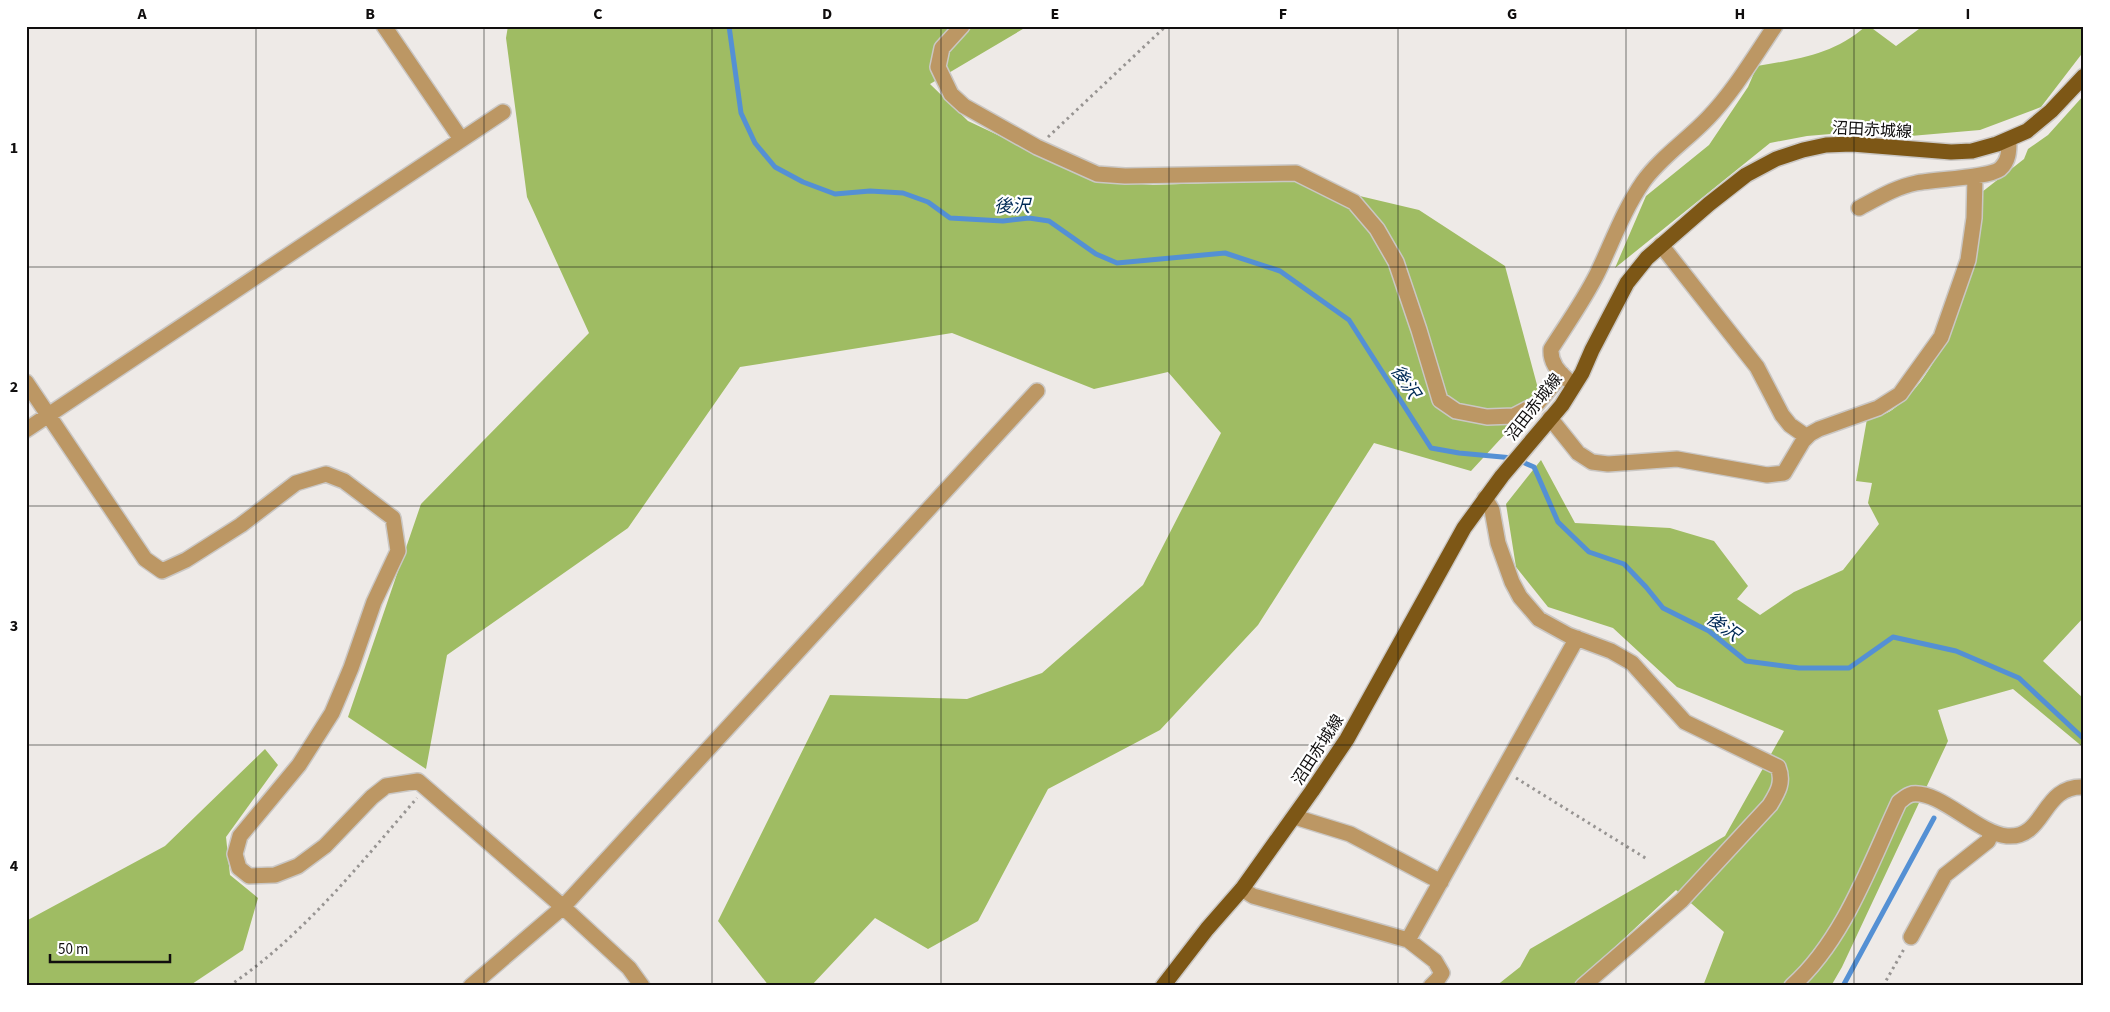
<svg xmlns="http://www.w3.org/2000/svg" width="2110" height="1012" viewBox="0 0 2110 1012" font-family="'Source Sans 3','Noto Sans JP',sans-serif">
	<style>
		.forest { fill: #9fbc63 }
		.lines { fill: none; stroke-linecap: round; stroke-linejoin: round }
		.stream { stroke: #5490d4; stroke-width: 5 }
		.minor-casing { stroke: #cac7c4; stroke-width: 18 }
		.major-casing { stroke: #cac7c4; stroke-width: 18 }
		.path { stroke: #979492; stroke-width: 3; stroke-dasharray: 2.5 4; stroke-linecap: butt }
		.minor { stroke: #bc9764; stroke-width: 15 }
		.major { stroke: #7d5716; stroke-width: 15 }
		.grid { fill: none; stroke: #100e0e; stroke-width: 1; stroke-opacity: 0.55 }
		.labels { text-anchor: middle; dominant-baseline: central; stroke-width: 4.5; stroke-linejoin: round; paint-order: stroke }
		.street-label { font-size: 16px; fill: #100e0e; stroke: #fff }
		.water-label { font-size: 18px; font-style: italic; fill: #002a55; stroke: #fff }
		.neatline { fill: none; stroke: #100e0e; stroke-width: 2 }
		.grid-label { font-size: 16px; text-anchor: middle; font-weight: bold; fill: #100e0e }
	</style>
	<rect width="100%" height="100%" fill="#eeeae7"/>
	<!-- forest -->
	<path class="forest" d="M508,26H1028L930,84L968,121L1093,180L1153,185L1292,180L1419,210L1505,266L1540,396L1471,471L1374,443L1258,625L1160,730L1048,789L978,921L928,949L875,918L811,986H769L718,921L830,695L967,699L1042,673L1143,585L1221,433L1168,372L1094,389L952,333L740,367L628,528L447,655L426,769L348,717L421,504L589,333L527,197L506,38Z
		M1866,26H1869L1896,46L1923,26H2084V51L2041,107L1980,130L1899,137L1854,132L1807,136L1770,143L1615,268L1646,196L1709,145L1748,87L1757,66C1798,59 1833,55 1866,26Z
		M2084,95V572L2082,579L2084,617L2043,661L2084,699V748L2013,689L1938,710L1948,741L1842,967L1831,986H1703L1724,932L1676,890L1573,986H1496L1520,967L1530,949L1725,836L1784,731L1677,687L1613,628L1548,607L1516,567L1506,504L1541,460L1575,523L1670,528L1714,541L1748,586L1737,599L1760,615L1794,592L1843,570L1879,524L1868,503L1872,483L1856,481L1867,419C1874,417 1885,415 1892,410C1928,384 1944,344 1959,304C1966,285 1974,266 1978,246C1982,228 1982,210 1982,192L2024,159L2028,149L2048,135Z
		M265,749L278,765L226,837L230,875L258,898L243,950L189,986H26V921L165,846Z"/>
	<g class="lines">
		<!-- stream -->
		<path class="stream" d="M729,26L741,113L755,143L775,167L803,182L835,194L870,191L903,193L928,202L950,218L1003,221L1029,218L1049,221L1096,254L1117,263L1225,253L1280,271L1349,320L1431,448L1459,453L1513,458L1534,467L1558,522L1589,552L1624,564L1646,587L1663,608L1709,631L1746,661L1799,668H1849L1893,637L1956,651L2019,678L2084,739
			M1843,986L1934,818"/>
		<!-- minor casing -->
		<g class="minor-casing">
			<path id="minor" d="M384,26L461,139
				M962,26L942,48L938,67L951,94L964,106L1037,147L1097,174L1125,176L1296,173L1354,202L1377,229L1396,262L1419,330L1440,400L1456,411L1487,417L1514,416L1537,404L1562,374
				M1859,208C1878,198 1896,187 1916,183C1935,179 1988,178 2000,169C2009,161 2009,151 2009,140
				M1661,245L1757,367L1782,415L1790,425L1807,437
				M1568,380C1558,372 1550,362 1551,349C1567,324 1584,300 1597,274C1612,243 1623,211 1643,182C1660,158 1687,140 1708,118C1734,91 1754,57 1775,26
				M26,382L145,559L162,571L186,560L241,525L296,483L326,474L344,481L393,518L398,551L374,602L351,668L332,713L299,765L240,836L235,854L239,868L249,876L275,875L298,866L325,846L372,797L386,786L418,781L563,907L629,968L642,986
				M1550,418L1578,453L1592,462L1608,464L1677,459L1767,475L1784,473L1803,441L1810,434L1819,429L1878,408L1900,394L1941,337L1968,260L1974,218L1975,177
				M26,430L503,112
				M1485,498L1492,510L1498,543L1512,582L1520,597L1539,619L1568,635L1611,651L1632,663L1685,722L1778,767C1784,782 1778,792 1770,805L1682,900L1583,986
				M1295,817L1350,834L1441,882
				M1242,889L1253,896L1408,940L1435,961L1442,973L1438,979L1431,986
				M1911,937L1945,875L1988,841L1992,832
				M1408,940L1577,638
				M471,986L563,907L1037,391
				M1792,986C1844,940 1870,864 1899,802C1903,799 1907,795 1912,794C1940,790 1977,833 2007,836C2046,839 2041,785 2084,787"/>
		</g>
		<!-- major casing -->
		<g class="major-casing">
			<path id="major" d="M1163,986L1207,929L1242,889L1312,791L1347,739L1464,528L1502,476L1562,405L1582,373L1592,350L1627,283L1647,258L1709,204L1746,175L1776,159L1803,150L1826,145L1852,144L1951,152L1972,151L1997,144L2027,131L2051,111L2084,76"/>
		</g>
		<!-- path -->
		<path class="path" d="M1048,137L1166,26
			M1516,778L1647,859
			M229,986C303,936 359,865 417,798
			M1883,986L1904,949"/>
		<!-- minor -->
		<use href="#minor" class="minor"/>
		<!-- major -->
		<use href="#major" class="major"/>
	</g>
	<!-- grid -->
	<path class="grid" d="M256,26V986M484,26V986M712,26V986M941,26V986M1169,26V986M1398,26V986M1626,26V986M1854,26V986M26,267H2084M26,506H2084M26,745H2084"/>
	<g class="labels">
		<!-- street labels -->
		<g class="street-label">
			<text transform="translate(1872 130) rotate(3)">沼田赤城線</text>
			<text transform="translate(1534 407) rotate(-52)">沼田赤城線</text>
			<text transform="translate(1318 750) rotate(-57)">沼田赤城線</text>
		</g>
		<!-- water labels -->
		<g class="water-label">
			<text x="1012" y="206">後沢</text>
			<text transform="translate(1405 382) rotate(57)">後沢</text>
			<text transform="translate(1723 627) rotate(35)">後沢</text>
		</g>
	</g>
	<!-- border -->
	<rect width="2110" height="1012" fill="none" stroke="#ffffff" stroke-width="55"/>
	<!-- scale -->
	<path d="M50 954v8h120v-8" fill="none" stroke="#100e0e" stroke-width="2.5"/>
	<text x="58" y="954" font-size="15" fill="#100e0e" stroke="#ffffff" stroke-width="4" paint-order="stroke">50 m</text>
	<rect x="28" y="28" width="2054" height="956" class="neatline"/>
	<g class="grid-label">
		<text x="142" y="19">A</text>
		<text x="370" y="19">B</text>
		<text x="598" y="19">C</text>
		<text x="827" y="19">D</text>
		<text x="1055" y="19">E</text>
		<text x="1283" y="19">F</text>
		<text x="1512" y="19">G</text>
		<text x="1740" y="19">H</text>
		<text x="1968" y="19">I</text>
		<text x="14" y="153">1</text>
		<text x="14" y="392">2</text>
		<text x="14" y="631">3</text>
		<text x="14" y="871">4</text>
	</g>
</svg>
